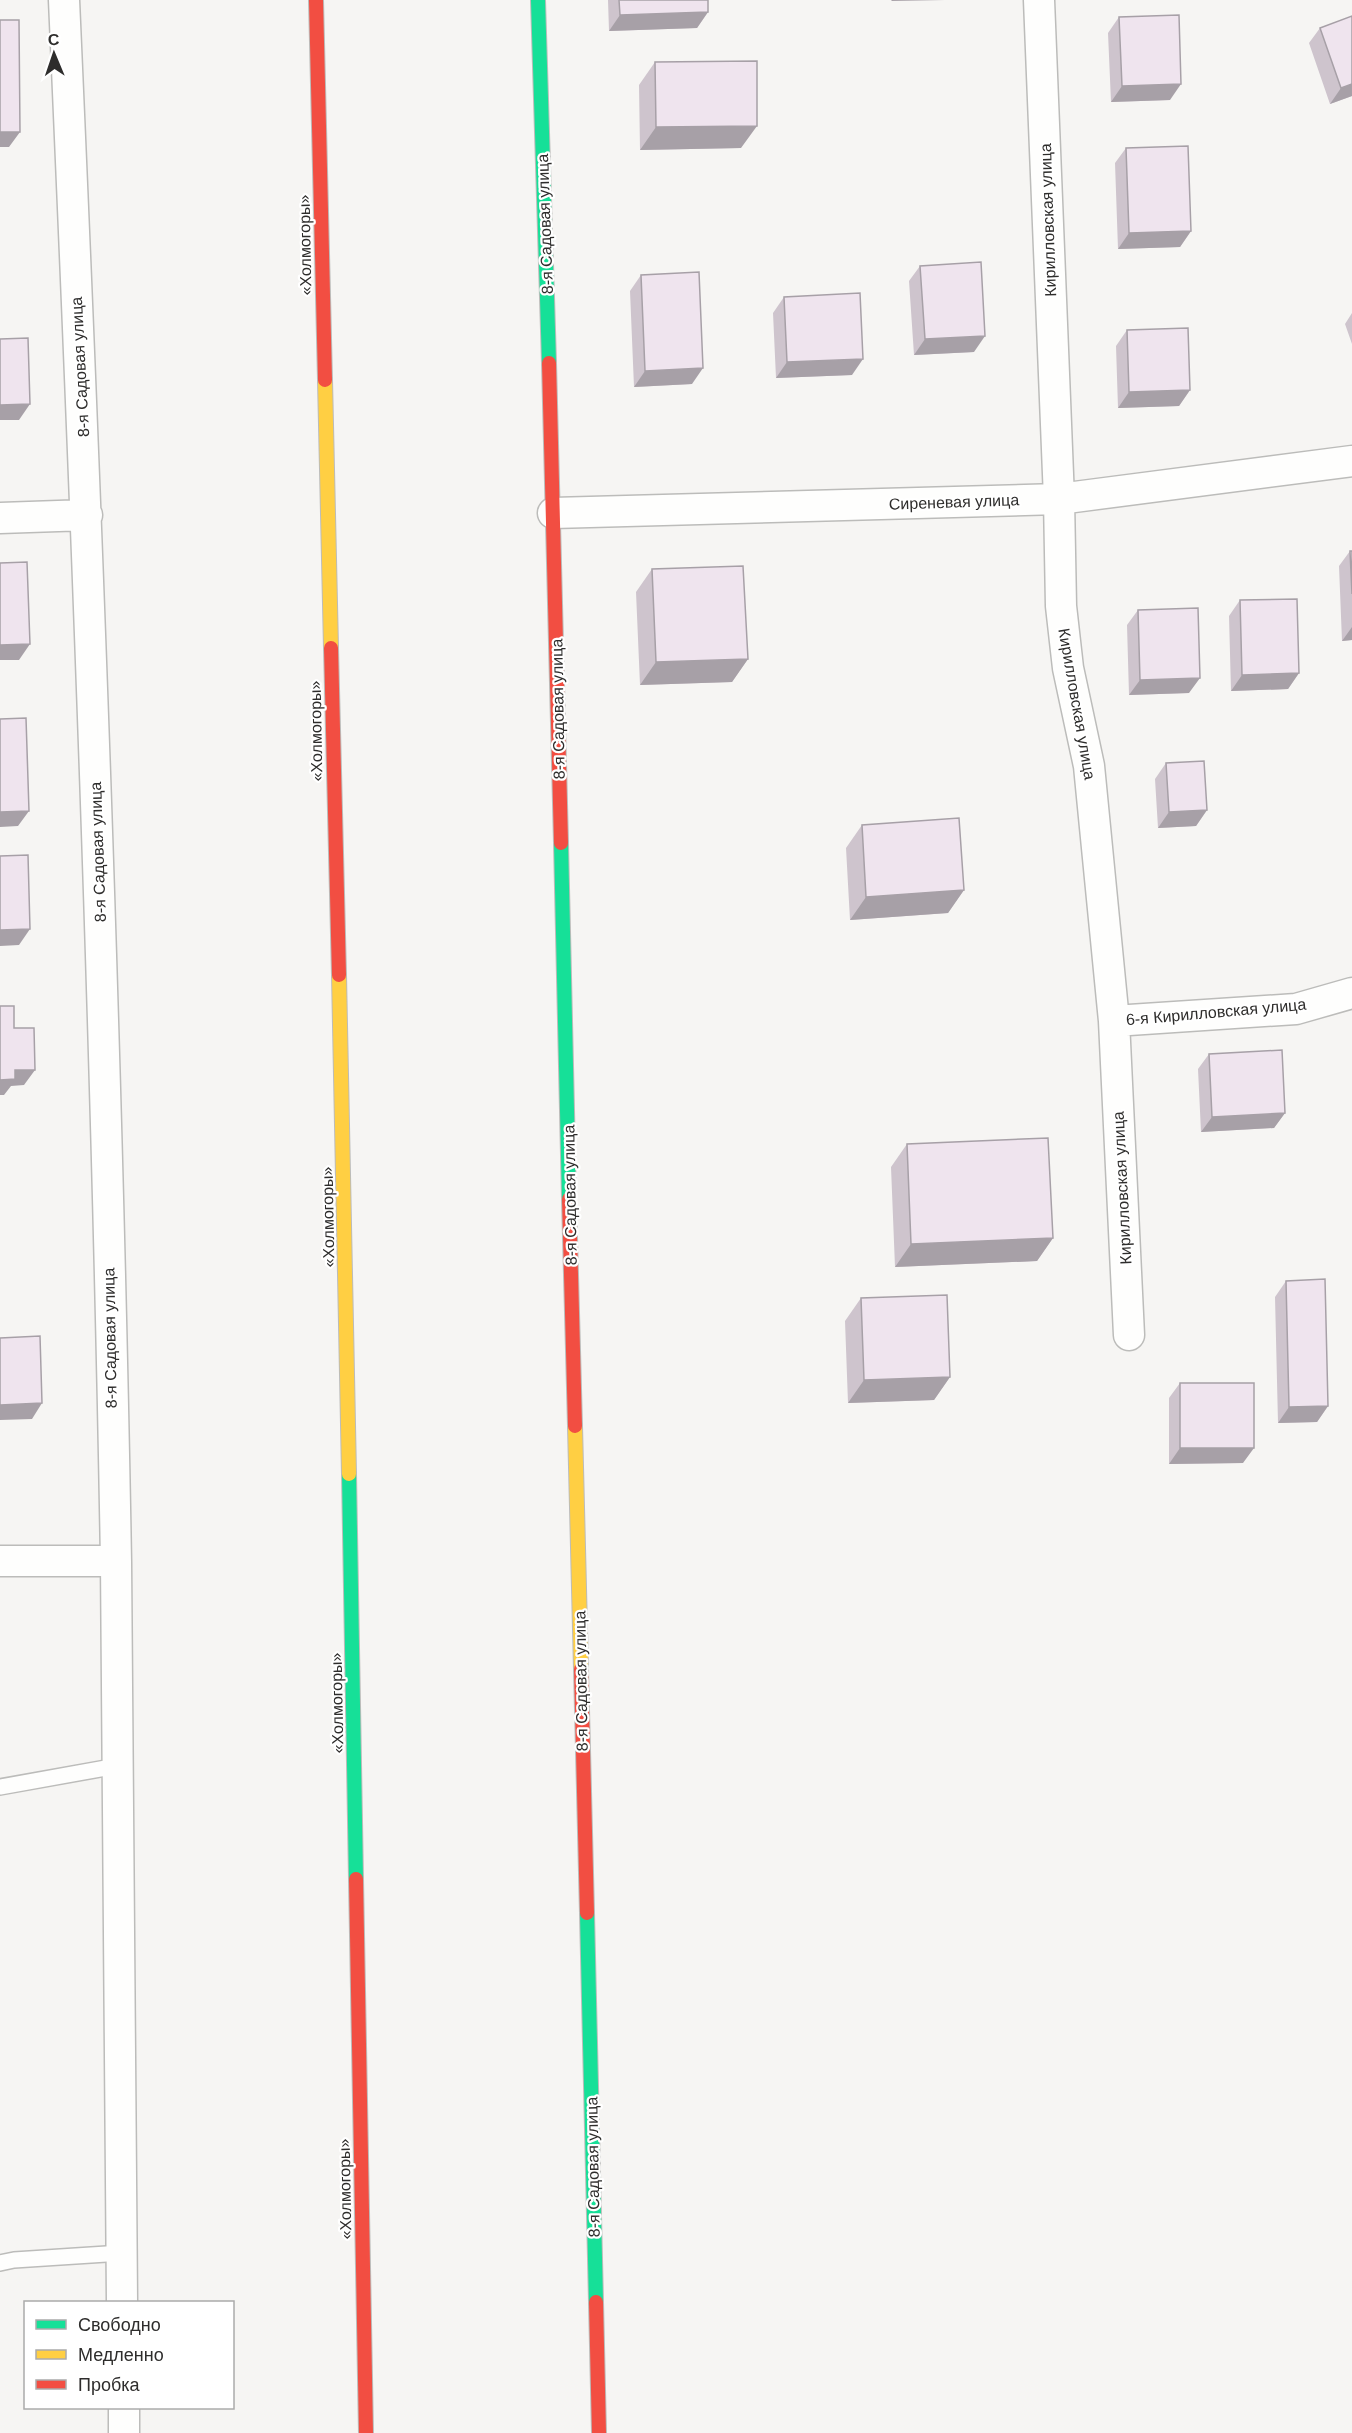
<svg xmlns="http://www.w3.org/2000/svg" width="1352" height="2433" viewBox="0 0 1352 2433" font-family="Arial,sans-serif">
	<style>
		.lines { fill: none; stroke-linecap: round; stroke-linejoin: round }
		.lane-casing { stroke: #bcbcba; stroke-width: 18 }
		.street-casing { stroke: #bcbcba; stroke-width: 33 }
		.fast-casing { stroke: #bcbcba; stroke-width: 16 }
		.slow-casing { stroke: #bcbcba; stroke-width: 16 }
		.jam-casing { stroke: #bcbcba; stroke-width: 16 }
		.lane { stroke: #fefefd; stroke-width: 15 }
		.street { stroke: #fefefd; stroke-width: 30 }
		.fast { stroke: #16e098; stroke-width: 14 }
		.slow { stroke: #ffcf43; stroke-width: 14 }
		.jam { stroke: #f24e42; stroke-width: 14 }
		.wall { fill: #cec4cd }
		.shaded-wall { fill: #a7a0a7 }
		.building { fill: #efe4ee; stroke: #a7a0a7; stroke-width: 1.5 }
		.labels { text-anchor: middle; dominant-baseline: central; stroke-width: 4.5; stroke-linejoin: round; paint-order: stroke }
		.street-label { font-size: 16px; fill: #2e2d2c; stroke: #fff }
	</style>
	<rect width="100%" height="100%" fill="#f6f5f3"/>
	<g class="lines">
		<!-- lane casing -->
		<g class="lane-casing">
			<path id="lane" d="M0,1787L117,1766
				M0,2263L14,2260L122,2253"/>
		</g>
		<!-- street casing -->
		<g class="street-casing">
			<path id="street" d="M64,0C87,520 107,1041 116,1562C120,1809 119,2056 122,2302
				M1039,0L1059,499L1061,606L1068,668L1089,766L1114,1021L1129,1335
				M553,513L1059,499L1352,461
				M0,518L87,515
				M1114,1021L1296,1009L1352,993
				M0,1561H116
				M124,2408V2433"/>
		</g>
		<!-- fast casing -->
		<g class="fast-casing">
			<path id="fast" d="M538,0L549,363
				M561,843L569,1199
				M349,1474L356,1879
				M587,1913L596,2302"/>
		</g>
		<!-- slow casing -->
		<g class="slow-casing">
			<path id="slow" d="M325,380L331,648
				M339,975L349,1474
				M575,1426L581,1669"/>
		</g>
		<!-- jam casing -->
		<g class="jam-casing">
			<path id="jam" d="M316,0L325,380
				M549,363L561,843
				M331,648L339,975
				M569,1199L575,1426
				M581,1669L587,1913
				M356,1879L366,2433
				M596,2302L599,2433"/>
		</g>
		<!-- lane -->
		<use href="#lane" class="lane"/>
		<!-- street -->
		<use href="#street" class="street"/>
		<!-- fast -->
		<use href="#fast" class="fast"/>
		<!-- slow -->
		<use href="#slow" class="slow"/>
		<!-- jam -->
		<use href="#jam" class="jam"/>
	</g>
	<!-- wall -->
	<path class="wall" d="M608,0H708V12L697,28L609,31Z
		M1352,16V96L1330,104L1309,43L1320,28Z
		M1119,17L1170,100L1111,102L1108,33Z
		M655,62L741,148L640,150L639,85Z
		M1126,148L1191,231L1180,247L1118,249L1115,163Z
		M920,266L974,352L914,355L909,281Z
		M641,275L692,384L634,387L630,291Z
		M784,297L852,375L776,378L773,313Z
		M1352,313V344L1345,324Z
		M1127,330L1190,390L1179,406L1118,408L1116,346Z
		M1350,551H1352V640L1342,641L1339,566Z
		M652,569L748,659L732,682L640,685L636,592Z
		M1240,600L1299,673L1288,689L1231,691L1229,616Z
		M1138,610L1189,693L1129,695L1127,625Z
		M1166,763L1207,810L1196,826L1158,828L1155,779Z
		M862,825L964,890L948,913L850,920L846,848Z
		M1209,1054L1285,1113L1274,1128L1201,1132L1198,1069Z
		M907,1144L1053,1238L1037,1261L895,1267L891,1167Z
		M1286,1281L1328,1406L1317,1422L1278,1423L1275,1297Z
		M861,1298L950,1377L934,1400L848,1403L845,1321Z
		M1180,1383L1243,1463L1169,1464V1398Z"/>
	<!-- shaded-wall -->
	<path class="shaded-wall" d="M892,0H945L891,1Z
		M708,12L697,28L609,31L620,15Z
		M1181,84L1170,100L1111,102L1122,86Z
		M1352,84V96L1330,104L1341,88Z
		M757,126L741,148L640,150L656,127Z
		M0,132H20L9,147H0Z
		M1191,231L1180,247L1118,249L1129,233Z
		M985,336L974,352L914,355L925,339Z
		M863,359L852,375L776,378L787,362Z
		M703,368L692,384L634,387L645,371Z
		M1190,390L1179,406L1118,408L1129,392Z
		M30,404L19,420H0V405Z
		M1352,627V640L1342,641Z
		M30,644L19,660H0V645Z
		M748,659L732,682L640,685L656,662Z
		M1299,673L1288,689L1231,691L1242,675Z
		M1200,678L1189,693L1129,695L1140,680Z
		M1207,810L1196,826L1158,828L1169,812Z
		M29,811L18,826L0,827V812Z
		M964,890L948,913L850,920L866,897Z
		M30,929L19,945L0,946V930Z
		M15,1070H35L24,1085L11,1086L4,1095H0V1080Z
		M1285,1113L1274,1128L1201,1132L1212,1117Z
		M1053,1238L1037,1261L895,1267L911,1244Z
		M950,1377L934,1400L848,1403L864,1380Z
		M42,1403L32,1419L0,1420V1405Z
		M1328,1406L1317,1422L1278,1423L1289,1407Z
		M1180,1448H1254L1243,1463L1169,1464Z"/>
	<!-- building -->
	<path class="building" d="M619,0H708V12L620,15Z
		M1179,15L1181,84L1122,86L1119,17Z
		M1352,16V84L1341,88L1320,28Z
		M0,20H19L20,132H0Z
		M757,61V126L656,127L655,62Z
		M1188,146L1191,231L1129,233L1126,148Z
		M981,262L985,336L925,339L920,266Z
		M699,272L703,368L645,371L641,275Z
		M860,293L863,359L787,362L784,297Z
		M1188,328L1190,390L1129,392L1127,330Z
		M28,338L30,404L0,405V339Z
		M1350,551H1352V594Z
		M27,562L30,644L0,645V563Z
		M743,566L748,659L656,662L652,569Z
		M1297,599L1299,673L1242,675L1240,600Z
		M1198,608L1200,678L1140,680L1138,610Z
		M26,718L29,811L0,812V719Z
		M1204,761L1207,810L1169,812L1166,763Z
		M959,818L964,890L866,897L862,825Z
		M28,855L30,929L0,930V856Z
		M0,1006H14V1028H34L35,1070H15V1079L0,1080Z
		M1282,1050L1285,1113L1212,1117L1209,1054Z
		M1048,1138L1053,1238L911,1244L907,1144Z
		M1325,1279L1328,1406L1289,1407L1286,1281Z
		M947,1295L950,1377L864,1380L861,1298Z
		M40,1336L42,1403L0,1405V1338Z
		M1180,1383H1254V1448H1180Z"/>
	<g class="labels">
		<!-- street labels -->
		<g class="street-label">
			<text transform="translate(1048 220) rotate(-92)">Кирилловская улица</text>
			<text transform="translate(545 224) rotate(-92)">8-я Садовая улица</text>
			<text transform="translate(305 245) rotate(-91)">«Холмогоры»</text>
			<text transform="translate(80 367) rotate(-93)">8-я Садовая улица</text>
			<text transform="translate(954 502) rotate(-2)">Сиреневая улица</text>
			<text transform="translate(1077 704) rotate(80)">Кирилловская улица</text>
			<text transform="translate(558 709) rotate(-91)">8-я Садовая улица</text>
			<text transform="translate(316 731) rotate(-91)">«Холмогоры»</text>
			<text transform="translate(98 852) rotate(-92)">8-я Садовая улица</text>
			<text transform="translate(1216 1012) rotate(-5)">6-я Кирилловская улица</text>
			<text transform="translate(1122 1188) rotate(-93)">Кирилловская улица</text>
			<text transform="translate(570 1195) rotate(-91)">8-я Садовая улица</text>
			<text transform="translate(328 1217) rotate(-91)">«Холмогоры»</text>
			<text transform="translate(110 1338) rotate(-91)">8-я Садовая улица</text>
			<text transform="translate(581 1681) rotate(-91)">8-я Садовая улица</text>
			<text transform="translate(337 1703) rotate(-91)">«Холмогоры»</text>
			<text transform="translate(593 2167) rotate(-91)">8-я Садовая улица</text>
			<text transform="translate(345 2189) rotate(-91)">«Холмогоры»</text>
		</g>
	</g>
	<!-- legend -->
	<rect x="24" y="2301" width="210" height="108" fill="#ffffff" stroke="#ababab" stroke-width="1.5"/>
	<rect x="36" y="2320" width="30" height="9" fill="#16e098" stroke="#ababab" stroke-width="1.5"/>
	<text x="78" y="2331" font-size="18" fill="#2e2d2c">Свободно</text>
	<rect x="36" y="2350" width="30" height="9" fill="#ffcf43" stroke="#ababab" stroke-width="1.5"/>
	<text x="78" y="2361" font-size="18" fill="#2e2d2c">Медленно</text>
	<rect x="36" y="2380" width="30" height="9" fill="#f24e42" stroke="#ababab" stroke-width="1.5"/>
	<text x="78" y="2391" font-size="18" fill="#2e2d2c">Пробка</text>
	<!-- north arrow -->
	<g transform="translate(54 54) rotate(358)" stroke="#ffffff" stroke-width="4.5" paint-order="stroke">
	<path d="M0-4.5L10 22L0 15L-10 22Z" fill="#2e2d2c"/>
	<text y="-9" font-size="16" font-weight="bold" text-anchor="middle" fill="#2e2d2c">С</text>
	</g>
</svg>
